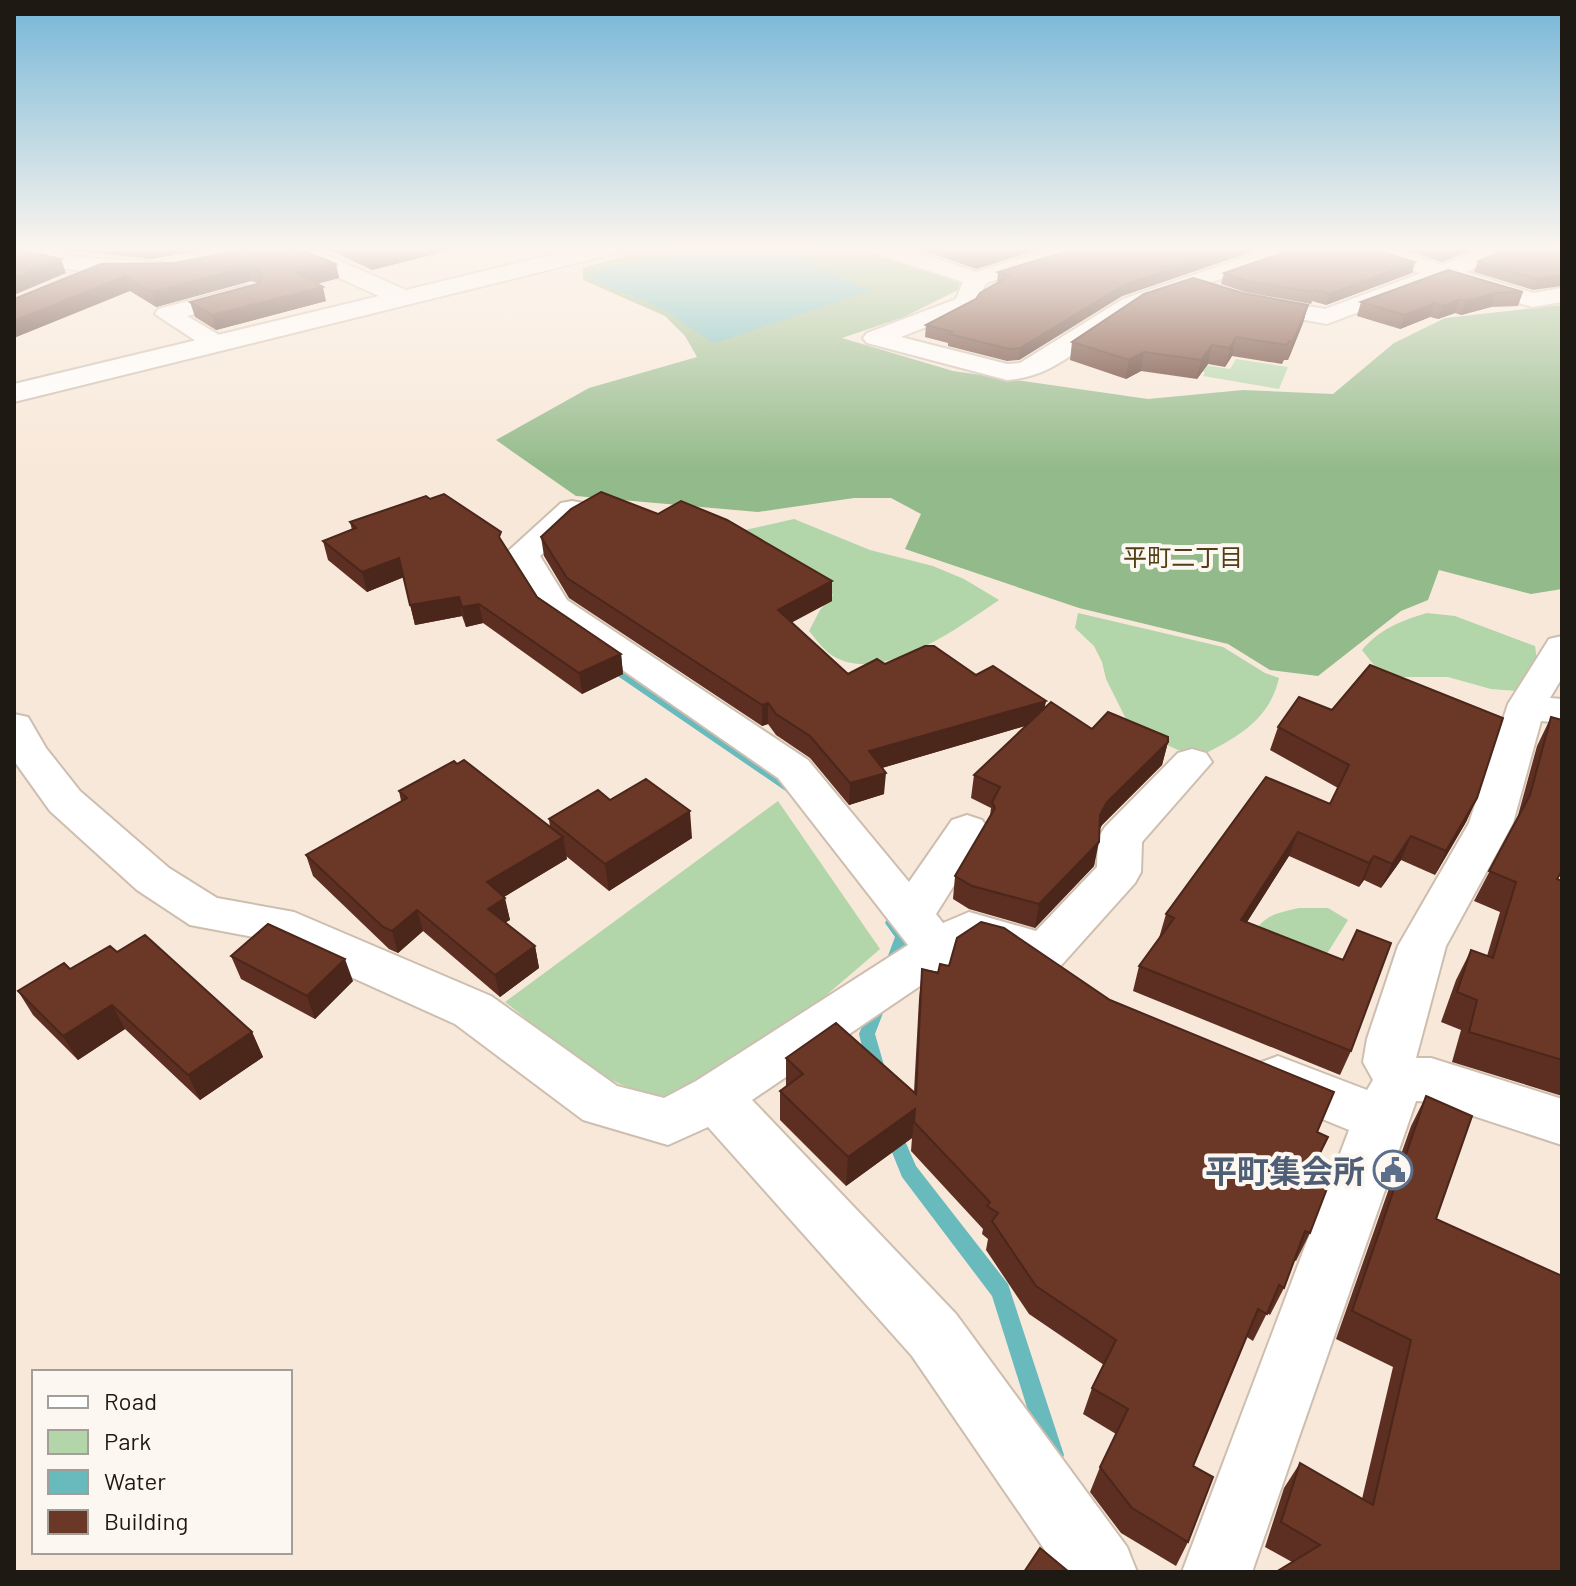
<svg xmlns="http://www.w3.org/2000/svg" width="1576" height="1586" viewBox="0 0 1576 1586" font-family="Barlow,'Noto Sans JP',sans-serif">
	<style>
		.green { fill: #b2d5aa }
		.forest { fill: #93ba8a }
		.water { fill: #69babd }
		.lines { fill: none; stroke-linecap: round; stroke-linejoin: round }
		.stream { fill: #69babd; fill-rule: evenodd }
		.minor-casing { stroke: #cdbeaf; stroke-width: 4 }
		.tertiary-casing { stroke: #cdbeaf; stroke-width: 4 }
		.minor { fill: #fff; fill-rule: evenodd }
		.tertiary { fill: #fff; fill-rule: evenodd }
		.wall { fill: #5c2f22 }
		.shaded-wall { fill: #4b261b }
		.building { fill: #6b3727; stroke: #4b261b; stroke-width: 2 }
		.labels { text-anchor: middle; dominant-baseline: central; stroke-width: 8; stroke-linejoin: round; paint-order: stroke }
		.far-neighbourhood-label { font-size: 24px; fill: #504018; stroke: #fdf7f1 }
		.near-service-label { font-size: 32px; font-weight: bold; fill: #4e5e75; stroke: #fdf7f1; text-anchor: end }
	</style>
	<rect width="100%" height="100%" fill="#f8e8d9"/>
	<!-- green -->
	<path class="green" d="M1236,359L1288,367L1279,389L1203,376L1205,372L1182,368L1185,362L1230,369Z
		M794,519L870,550L933,566L964,579L999,600C959,627 878,688 830,654C822,648 815,638 809,631L820,610L833,595L800,567L745,530Z
		M1078,613L1223,647L1265,673L1279,678C1269,722 1234,739 1196,758L1131,729L1106,679L1102,662L1094,646L1075,628Z
		M1427,613L1455,616L1535,646L1537,661L1517,691L1491,689L1448,677H1399L1377,669L1362,650C1380,629 1400,621 1427,613Z
		M778,801L880,949C822,999 764,1052 693,1085C685,1088 674,1096 665,1096C613,1096 545,1033 505,1002Z
		M1299,908H1328L1348,920L1315,973L1249,943C1261,916 1272,914 1299,908Z"/>
	<!-- forest -->
	<path class="forest" d="M656,247H860L960,282L958,290L904,317L842,338L953,371L1148,399L1243,390L1333,394L1394,343L1445,318L1562,305V589L1531,594L1439,570L1428,600L1401,611L1318,676L1270,670L1228,644L1079,608L905,549L921,514L891,498H854L758,512L576,496L496,440L589,388L697,357L685,336L665,316L583,280V268Z"/>
	<!-- water -->
	<path class="water" d="M711,247H791L815,265L871,291L714,343L660,307L590,279L596,270Z"/>
	<g class="lines">
		<!-- stream -->
		<path class="stream" d="M607,659L800,788L802,791L800,794H790L603,666L601,663L603,660Z
			M893,917L899,919L911,936L899,969L897,973L891,975L885,973L883,969L895,937L885,923L887,919Z
			M880,994L886,995L888,1000L875,1034L886,1072L883,1077L877,1079L871,1077L868,1072L859,1034L872,1000L874,995Z
			M892,1122L898,1125L916,1166L1008,1284L1064,1455L1061,1463L1053,1466L1045,1463L1042,1455L992,1296L902,1177L883,1130L886,1125Z"/>
		<!-- minor casing -->
		<g class="minor-casing">
			<path id="minor" d="M20,247H52L49,252L23,261L14,257V251Z
				M869,247H903L976,272L1057,247H1093L1090,252L986,283L974,308L901,337L1007,364L1020,363L1123,299L1275,247H1309L1306,252C1252,270 1194,285 1142,308C1093,330 1063,377 1007,380L867,343L863,338L867,333L956,299L963,282L872,252Z
				M1350,247H1385L1442,265L1488,247H1520L1517,252L1465,272L1533,293L1562,288V302L1532,307L1444,280L1327,324L1249,310L1241,308L1237,303L1241,298L1249,296L1325,309L1421,273L1353,252Z
				M245,286L253,288L257,293L253,298L187,316L226,339L230,344L226,349H208L155,314L158,309Z
				M572,501L583,503L588,510L540,556L567,600L808,760L909,882L952,820L967,815L982,820L989,830L936,914L943,923L969,912L1036,931L1097,867L1098,838L1105,827L1178,753L1192,749L1206,753L1212,762L1142,842L1141,872L1135,883L1057,970L1040,975L1023,970C1015,956 991,952 976,948L752,1100L956,1314L1127,1547L1137,1572H1060L912,1356L708,1127L668,1145L583,1120L455,1024L269,940L190,925L137,890L50,811L15,762L14,714L28,717L46,748L80,791L169,868L217,898L294,912L491,996L617,1086L664,1098L696,1081L908,945L778,778L542,614L505,554L561,503Z
				M1562,636V678L1550,698L1562,699V723L1541,721L1513,823L1446,946L1416,1058H1431L1562,1099V1145L1431,1102L1416,1101L1252,1572H1182L1349,1130L1259,1093L1252,1078L1259,1063L1278,1056L1367,1090L1373,1080L1363,1062L1367,1039L1398,946L1469,823L1508,704L1549,639Z"/>
		</g>
		<!-- tertiary casing -->
		<g class="tertiary-casing">
			<path id="tertiary" d="M14,247L85,258L158,262L166,264L170,269L166,274L158,276L85,272L14,258Z
				M271,247H299L322,253L406,290L583,247H624L621,252L14,402V384L379,296L306,263L273,255Z"/>
		</g>
		<!-- minor -->
		<use href="#minor" class="minor"/>
		<!-- tertiary -->
		<use href="#tertiary" class="tertiary"/>
	</g>
	<!-- wall -->
	<path class="wall" d="M38,247H217L151,259Z
		M317,247H449L450,250L372,270L338,254Z
		M914,247H1046L976,269Z
		M1081,247H1265L1122,296L1019,360L1007,361L948,346V343L925,337L926,325L976,299L997,283L998,272Z
		M1396,247H1479L1442,262Z
		M1562,247L1533,290L1474,272L1478,261Z
		M1415,262L1412,273L1326,305L1312,301L1311,304L1245,292L1221,284L1224,273Z
		M101,264H336L339,278L317,284L326,301L216,330L195,317L190,302L257,284L258,283L251,281L156,307L130,291Z
		M1448,270L1523,292L1518,306L1491,307L1461,315L1455,313L1438,319L1430,317L1400,329L1357,316L1361,302Z
		M1243,293L1308,305L1303,323L1288,360H1284L1282,364L1232,356L1225,367L1208,364L1197,379L1141,371L1126,379L1070,360L1072,342Z
		M430,499L502,541L537,597L621,654L623,674L582,694L483,623L466,627L462,616L415,625L404,577L367,592L328,560L323,541L352,530L350,522Z
		M541,537L832,601L791,622L848,674L885,664L976,675L1046,701L1044,708L1092,729L1168,742L1162,765L1102,825L1099,830L1094,866L1035,928L969,909L953,899L955,876L990,816L991,808L971,798L974,775L1025,726L882,768L884,794L849,805L810,758L776,735L768,724L762,726L569,598L544,556Z
		M1551,717L1557,879L1562,881V1096L1452,1062L1461,1030L1441,1022L1456,980L1471,950L1487,956L1500,912L1474,901L1517,819L1537,746Z
		M1278,727L1477,798L1466,822L1435,875L1401,860L1381,888L1364,880L1359,887L1289,856L1247,922L1351,1051L1340,1075L1133,991L1139,966L1159,938L1166,914L1330,804L1338,788L1270,750Z
		M399,791L550,827L549,819L610,800L692,838L609,891L566,856L567,859L504,897L510,920L505,922L535,946L539,968L500,997L423,931L398,953L389,949L313,876L306,855L401,801Z
		M117,952L252,1032L263,1057L200,1100L125,1029L78,1060L33,1015L18,991Z
		M231,956L353,981L315,1019L241,979Z
		M922,969L1110,1000L1317,1132L1318,1157L1310,1233L1296,1261L1294,1260L1284,1288L1270,1315L1267,1313L1253,1341L1247,1337L1193,1466L1188,1542L1176,1566L1121,1533L1090,1492L1100,1467L1116,1434L1083,1414L1092,1388L1104,1365L1029,1314L986,1250L988,1239L982,1234L983,1229L911,1151L912,1138L846,1186L780,1120V1091L786,1086V1058L914,1092L919,999Z
		M1426,1096L1436,1219L1562,1572L1292,1562L1265,1547L1284,1488L1300,1463L1362,1499L1393,1367L1336,1339L1411,1126Z"/>
	<!-- shaded-wall -->
	<path class="shaded-wall" d="M147,247H217L151,259Z
		M404,247H449L450,250L372,270L369,256Z
		M1011,247H1046L976,269L977,258Z
		M1235,247H1265L1122,296L1019,360L1020,348L1124,285Z
		M1454,247H1479L1442,262L1445,251Z
		M61,259L66,273L14,295V278Z
		M1415,262L1412,273L1326,305L1329,294Z
		M336,264L339,278L300,288L297,273Z
		M247,267L251,281L156,307L152,292Z
		M1562,275V286L1533,290L1537,279Z
		M125,276L130,291L14,338V321Z
		M323,287L326,301L216,330L212,315Z
		M1496,293L1491,307L1461,315L1466,301Z
		M1460,299L1455,313L1438,319L1443,306Z
		M1434,303L1430,317L1400,329L1405,315Z
		M1308,305L1303,323L1288,360L1293,342Z
		M1236,337L1232,356L1225,367L1230,348Z
		M1212,345L1208,364L1197,379L1201,360Z
		M1144,352L1141,371L1126,379L1129,360Z
		M399,558L404,577L367,592L362,572Z
		M832,581V601L778,630V610Z
		M459,597L462,616L415,625L410,605Z
		M479,604L483,623L466,627L462,607Z
		M621,654L623,674L582,694L579,673Z
		M1046,701L1042,721L868,772L869,751Z
		M768,703V724L762,726V705Z
		M1168,742L1162,765L1102,825L1095,838L1100,815L1107,802Z
		M886,773L884,794L849,805L850,783Z
		M1477,798L1466,822L1435,875L1446,851Z
		M690,811L692,838L609,891L605,864Z
		M1298,832L1289,856L1233,944L1241,920Z
		M1411,836L1401,860L1381,888L1392,864Z
		M563,837L567,859L492,904L487,882Z
		M1099,842L1094,866L1035,928L1039,904Z
		M1374,856L1364,880L1359,887L1369,863Z
		M505,898L510,920L493,930L488,909Z
		M417,910L423,931L398,953L392,931Z
		M535,946L539,968L500,997L495,975Z
		M345,959L353,981L315,1019L307,996Z
		M112,1005L125,1029L78,1060L63,1036Z
		M252,1032L263,1057L200,1100L188,1075Z
		M915,1109L912,1138L846,1186L848,1157Z"/>
	<!-- building -->
	<path class="building" d="M258,247H278L304,251L336,264L297,273L323,287L212,315L190,302L257,284L263,277L259,270L247,267L152,292L125,276L14,321V299L101,264L175,263Z
		M350,247H404L369,256Z
		M946,247H1011L977,258Z
		M1081,247H1235L1124,285L1020,348L1009,349L949,334L952,332L926,325L976,299L980,293L1009,276L998,272Z
		M1300,247H1366L1415,262L1329,294L1315,289L1314,292L1247,281L1224,273Z
		M1434,247H1454L1445,251Z
		M1513,247H1562V275L1537,279L1478,261Z
		M14,248L61,259L14,278Z
		M1448,270L1523,292L1496,293L1466,301L1460,299L1443,306L1434,303L1405,315L1361,302Z
		M1193,278L1243,293L1308,305L1293,342L1289,341L1287,345L1236,337L1230,348L1212,345L1201,360L1144,352L1129,360L1072,342L1144,294Z
		M601,492L658,514L681,501L727,520L832,581L778,610L848,674L877,659L885,664L925,646H934L976,675L993,666L1046,701L869,751L886,773L850,783L810,736L776,714L768,703L762,705L567,578L541,537L571,509Z
		M444,494L501,532L499,537L537,597L621,654L579,673L479,604L462,607L459,597L410,605L399,558L362,572L323,541L356,528L350,522L426,496L430,499Z
		M1370,665L1503,718L1477,798L1446,851L1411,836L1392,864L1374,856L1369,863L1298,832L1241,920L1343,960L1357,930L1391,943L1351,1051L1139,966L1174,918L1166,914L1266,777L1330,804L1349,765L1278,727L1299,697L1332,710Z
		M1051,702L1092,729L1108,712L1168,737V742L1107,802L1100,815L1099,842L1039,904L972,886L955,876L995,808L992,802L1000,787L974,775Z
		M1551,717L1562,720V871L1557,879L1562,881V1060L1469,1032L1477,1000L1457,992L1471,950L1493,958L1516,882L1489,871L1530,795Z
		M464,760L563,837L487,882L505,898L488,909L535,946L495,975L417,910L392,931L383,927L306,855L407,798L399,791L454,761L457,764Z
		M646,779L690,811L605,864L549,819L598,790L610,800Z
		M981,922L1004,928L1110,1000L1334,1092L1317,1132L1328,1137L1318,1157L1336,1165L1310,1233L1305,1231L1284,1288L1279,1285L1267,1314L1258,1309L1193,1466L1213,1477L1188,1542L1132,1508L1100,1467L1128,1409L1092,1388L1116,1340L1036,1286L992,1221L998,1213L987,1206L990,1202L914,1122L915,1109L848,1157L780,1091L803,1074L786,1058L836,1023L916,1094L922,969L938,973L940,964L949,966L957,938Z
		M268,924L345,959L307,996L231,956Z
		M145,935L252,1032L188,1075L112,1005L63,1036L18,991L64,963L70,969L110,946L117,952Z
		M1426,1096L1472,1116L1436,1219L1562,1276V1572H1276L1320,1545L1281,1522L1300,1463L1373,1505L1411,1340L1352,1311Z
		M1040,1548L1069,1572H1024Z"/>
	<!-- sky -->
	<linearGradient id="sky" x2="0" y2="1"><stop stop-color="#75b6d7"/><stop offset="0.53" stop-color="#fcf5ee"/><stop offset="1" stop-color="#fcf5ee" stop-opacity="0"/></linearGradient>
	<rect width="1576" height="469" fill="url(#sky)"/>
	<!-- icons -->
	<defs>
		<g id="civic-ring" transform="scale(2)"><circle r="9.5" fill="#fdf7f1" stroke="#5c6f8a" stroke-width="1.5"/><path d="M-.6-6.5H3V-4.5H.6V-3L4-1V1h2V6H-6V1h2V-1L-.6-3ZM-1.2 2.5V6h2.4V2.5Z" fill="#5c6f8a"/></g>
	</defs>
	<g fill-rule="evenodd">
		<use href="#civic-ring" x="1393" y="1170"/>
	</g>
	<g class="labels">
		<!-- far-neighbourhood labels -->
		<g class="far-neighbourhood-label">
			<text x="1183" y="556">平町二丁目</text>
		</g>
		<!-- near-service labels -->
		<g class="near-service-label">
			<text x="1365" y="1170">平町集会所</text>
		</g>
	</g>
	<!-- border -->
	<rect width="1576" height="1586" fill="none" stroke="#1f1914" stroke-width="32"/>
	<!-- legend -->
	<rect x="32" y="1370" width="260" height="184" fill="#fdf7f1" stroke="#a49e99" stroke-width="2"/>
	<rect x="48" y="1396" width="40" height="12" fill="#ffffff" stroke="#a49e99" stroke-width="2"/>
	<text x="104" y="1410" font-size="24" fill="#1f1914">Road</text>
	<rect x="48" y="1430" width="40" height="24" fill="#b2d5aa" stroke="#a49e99" stroke-width="2"/>
	<text x="104" y="1450" font-size="24" fill="#1f1914">Park</text>
	<rect x="48" y="1470" width="40" height="24" fill="#69babd" stroke="#a49e99" stroke-width="2"/>
	<text x="104" y="1490" font-size="24" fill="#1f1914">Water</text>
	<rect x="48" y="1510" width="40" height="24" fill="#6b3727" stroke="#a49e99" stroke-width="2"/>
	<text x="104" y="1530" font-size="24" fill="#1f1914">Building</text>
</svg>
